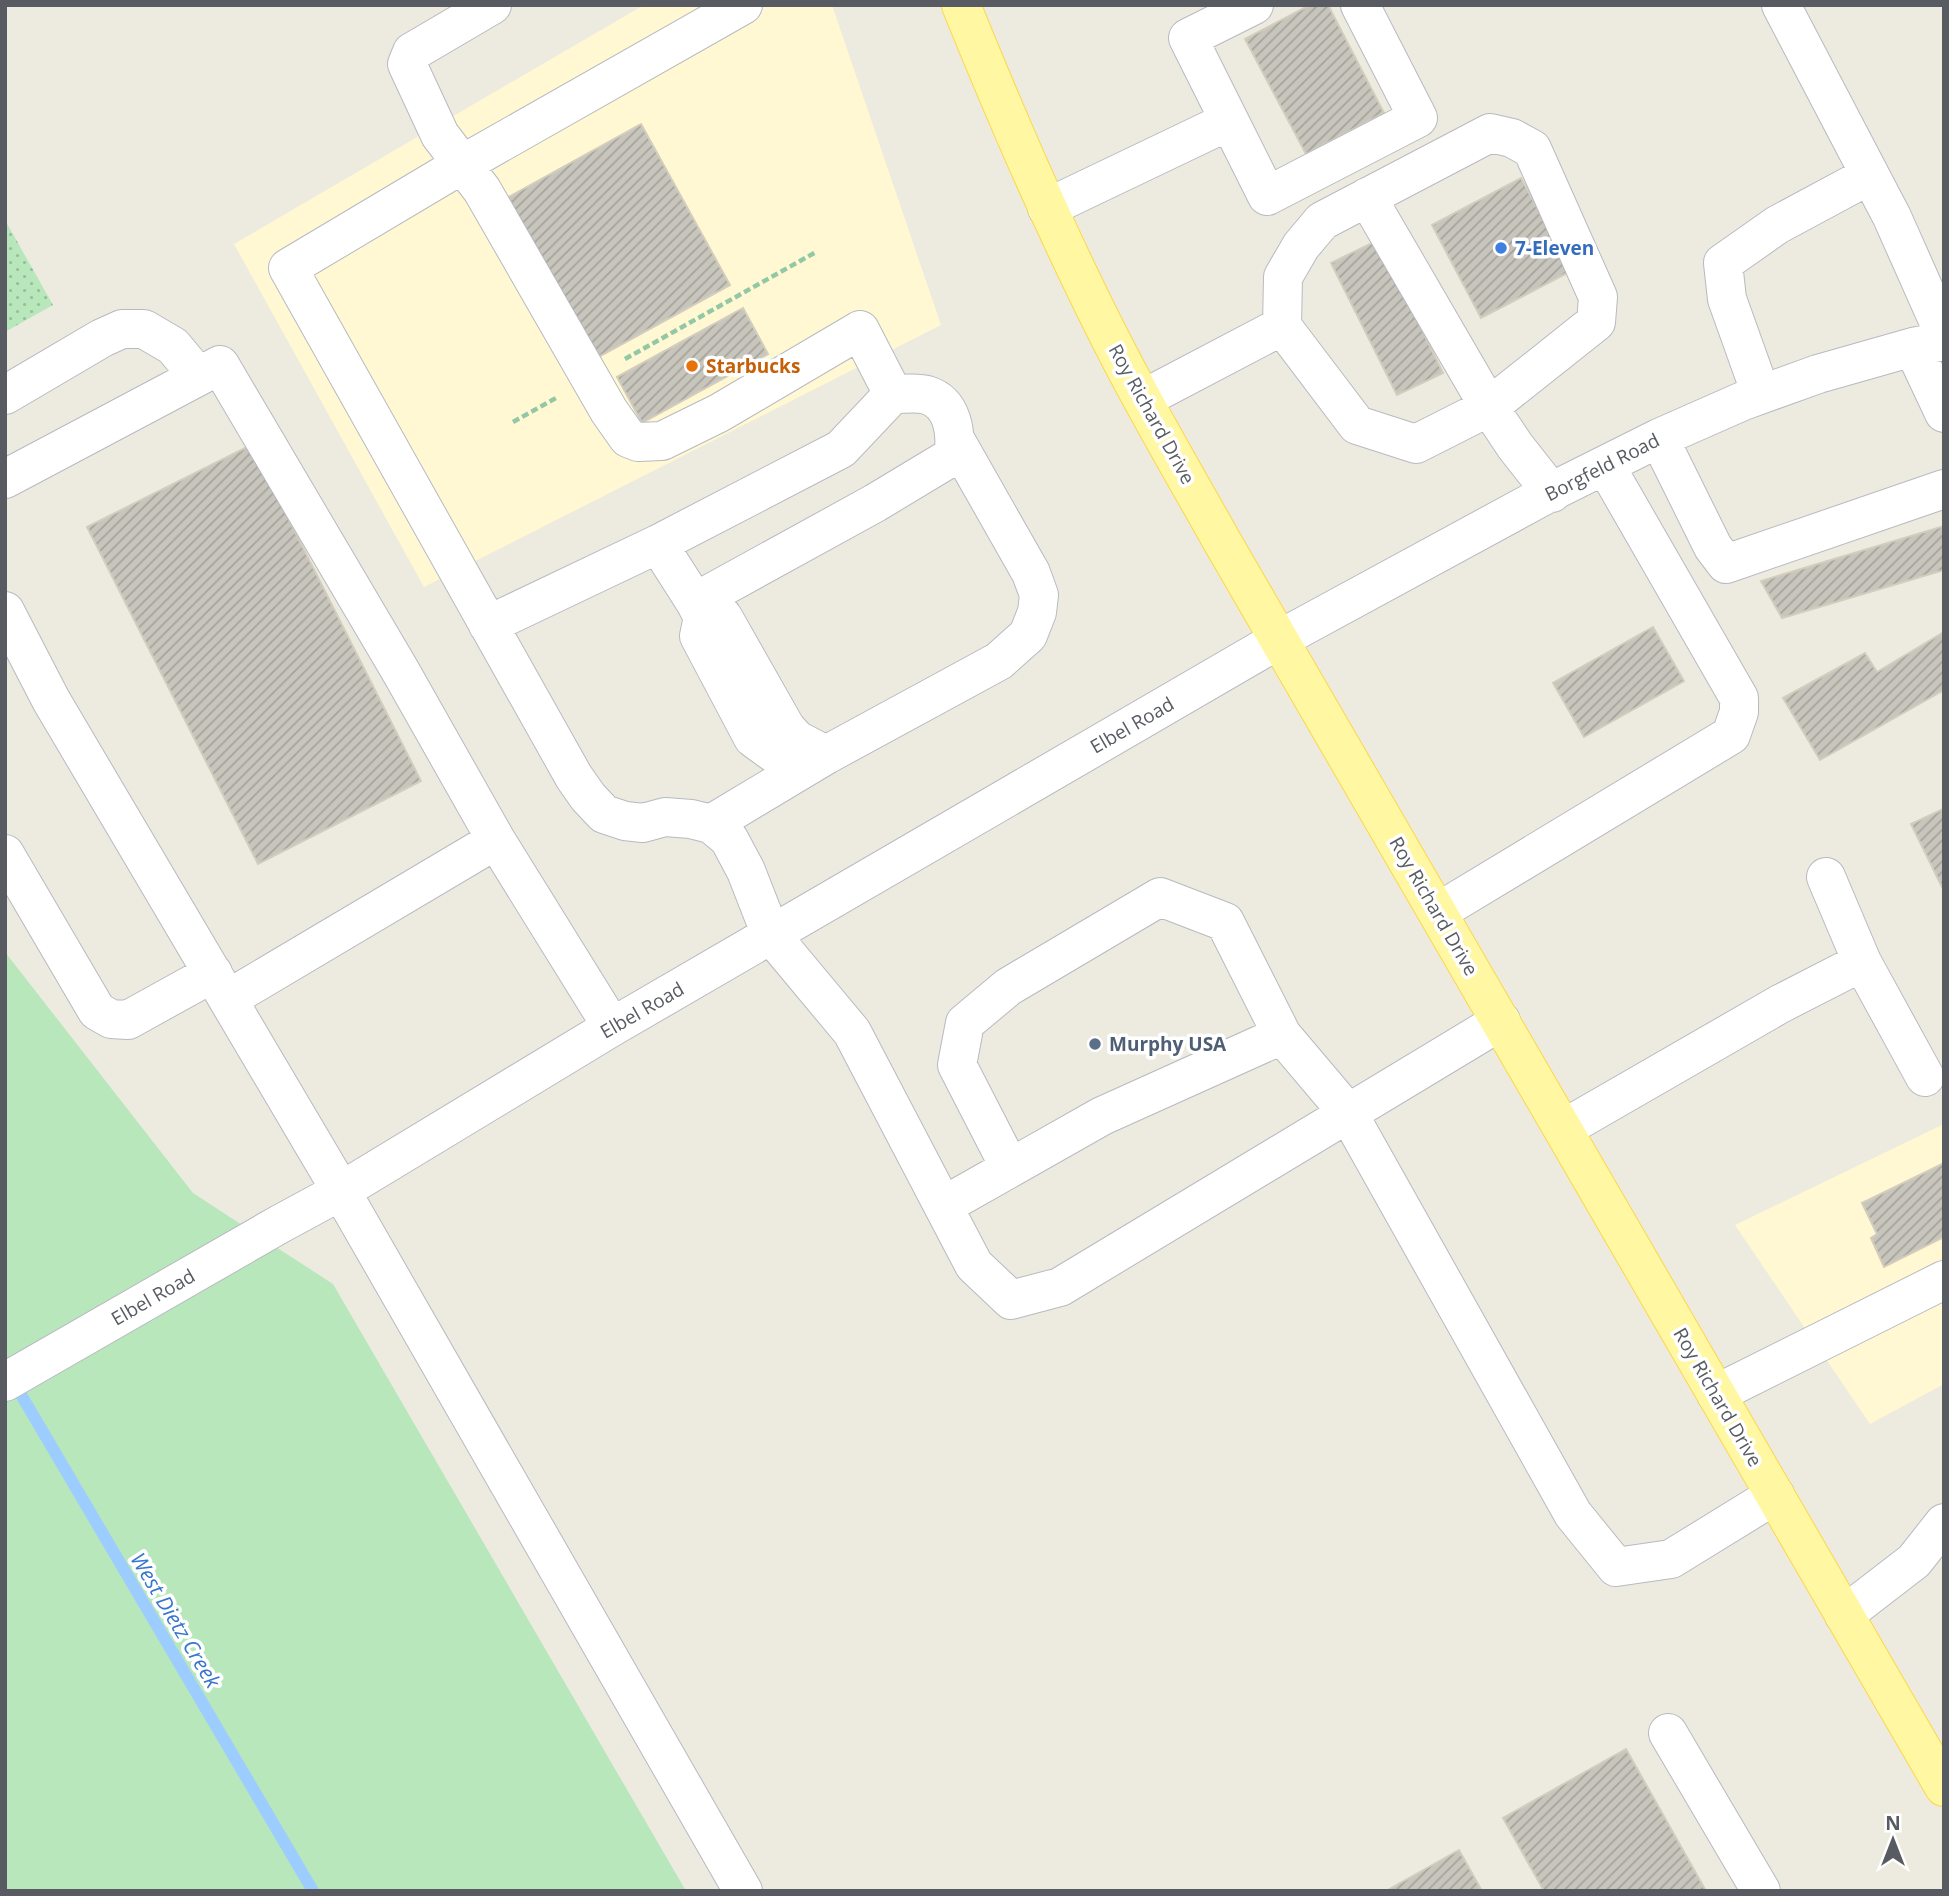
<svg xmlns="http://www.w3.org/2000/svg" width="1949" height="1896" viewBox="0 0 1949 1896" font-family="'Open Sans',sans-serif">
	<style>
		.commercial { fill: #fff8d2 }
		.green { fill: #b9e7bc }
		.garden { fill: url(#garden-dots) }
		.lines { fill: none; stroke-linecap: round; stroke-linejoin: round }
		.stream { stroke: #9dcdff; stroke-width: 12 }
		.building { fill: url(#building-hatch); stroke: #d2cdbd; stroke-width: 2 }
		.minor-casing { stroke: #b7bac0; stroke-width: 40 }
		.major-casing { stroke: #fdd748; stroke-width: 40 }
		.path { stroke: #92c8a5; stroke-width: 4.5; stroke-dasharray: 7 3.5; stroke-linecap: butt }
		.minor { stroke: #fff; stroke-width: 38 }
		.major { stroke: #fff7a2; stroke-width: 38 }
		.shop-dot { fill: #3f7fe0; stroke: #fff; stroke-width: 2.5 }
		.food-dot { fill: #e8710a; stroke: #fff; stroke-width: 2.5 }
		.service-dot { fill: #5c6f8a; stroke: #fff; stroke-width: 2.5 }
		.labels { text-anchor: middle; dominant-baseline: central; stroke-width: 7; stroke-linejoin: round; paint-order: stroke }
		.shop-label { font-size: 19px; font-weight: bold; fill: #366cbe; stroke: #fff; text-anchor: start }
		.food-label { font-size: 19px; font-weight: bold; fill: #c56008; stroke: #fff; text-anchor: start }
		.street-label { font-size: 19px; fill: #585c62; stroke: #fff }
		.service-label { font-size: 19px; font-weight: bold; fill: #4e5e75; stroke: #fff; text-anchor: start }
		.water-label { font-size: 21px; font-style: italic; fill: #3675cc; stroke: #fff }
	</style>
	<defs>
		<pattern id="garden-dots" width="8" height="8" patternUnits="userSpaceOnUse" patternTransform="scale(1.75)"><rect width="8" height="8" fill="#b9e7bc"/><path d="M2 2h.1M6 6h.1" fill="none" stroke="#99be9c" stroke-width="1.8" stroke-linecap="round"/></pattern>
		<pattern id="building-hatch" width="6" height="6" patternUnits="userSpaceOnUse" patternTransform="scale(1.75)"><rect width="6" height="6" fill="#c8c5bc"/><path d="M-1 1l2-2M0 6l6-6M5 7l2-2" fill="none" stroke="#a5a39c"/></pattern>
	</defs>
	<rect width="100%" height="100%" fill="#edebdf"/>
	<!-- commercial -->
	<path class="commercial" d="M644,5H832L941,325L424,587L234,244Z
		M1944,1124V1384L1870,1424L1735,1225Z"/>
	<!-- green -->
	<path class="green" d="M5,952L193,1193L333,1284L686,1891H5Z"/>
	<!-- garden -->
	<path class="garden" d="M5,220L53,305L5,332Z"/>
	<g class="lines">
		<!-- stream -->
		<path class="stream" d="M13,1381L313,1891"/>
	</g>
	<!-- building -->
	<path class="building" d="M1310,5H1328L1384,113L1306,154L1245,39Z
		M641,124L730,285L595,359L505,199Z
		M1521,178L1571,271L1481,318L1432,225Z
		M1378,240L1443,373L1397,395L1331,263Z
		M743,308L768,354L642,423L617,377Z
		M251,445L421,781L258,864L87,527Z
		M1944,526V570L1782,618L1761,581Z
		M1653,627L1684,681L1584,737L1553,683Z
		M1944,632V690L1820,760L1783,698L1865,653L1877,672Z
		M1943,809L1944,811V891L1911,824Z
		M1944,1163V1237L1884,1267L1871,1238L1877,1234L1862,1203Z
		M1626,1749L1706,1891H1544L1503,1818Z
		M1459,1850L1482,1891H1386Z"/>
	<g class="lines">
		<!-- minor casing -->
		<g class="minor-casing">
			<path id="minor" d="M743,5L461,165L288,268L574,777L588,797L604,814L625,821L643,823L665,817L691,819L711,824L729,839L746,871L771,935L852,1032L974,1265L1011,1300L1060,1287L1501,1021
				M1254,5L1188,38L1267,196L1418,118L1360,5
				M1781,5L1892,217L1944,334
				M1047,208L1229,121
				M1282,326L1357,425L1416,444L1489,407L1367,197
				M1913,347L1944,413
				M1761,394L1727,299L1723,263L1777,225L1870,175
				M5,395L102,338L122,329H144L173,346L198,376
				M1143,399L1282,326L1283,277L1301,246L1322,221L1490,133L1512,138L1532,149L1598,297L1596,322L1489,407L1515,446L1552,493
				M1659,438L1713,547L1726,564L1944,489
				M5,479L220,365L401,672L496,840L612,1027
				M658,544L695,602L875,503L953,456C957,434 953,403 927,395C918,392 904,394 893,394
				M695,602L703,617L699,636L753,738L775,754L799,757L826,755
				M5,611L51,700L341,1191L743,1891
				M703,617H723L786,728L797,740L826,755
				M488,625L658,544L841,449L893,394L860,330L719,413L662,441L638,442L628,438L609,411L482,190L440,135L407,64L412,52L492,5
				M711,824L826,755L999,661L1028,635L1037,612L1039,595L1031,573L956,441
				M5,854L97,1011L111,1019L128,1020L213,973
				M1826,877L1862,962
				M1438,912L1731,735L1739,712V698L1605,465
				M228,999L496,840
				M1563,1129L1780,1004L1862,962L1925,1077
				M1010,1168L957,1065L965,1023L1008,987L1160,897L1225,922L1282,1035
				M943,1206L1102,1116L1282,1035L1348,1113L1573,1514L1616,1567L1671,1559L1775,1495
				M5,1382L280,1224L341,1191L612,1027L1280,639L1547,494L1659,438L1743,401L1818,374L1913,347L1944,341
				M1716,1394L1944,1280
				M1844,1615L1914,1561L1944,1523
				M1668,1733L1761,1891"/>
		</g>
		<!-- major casing -->
		<g class="major-casing">
			<path id="major" d="M961,5C1008,121 1057,235 1114,346C1148,413 1186,477 1223,543L1944,1787"/>
		</g>
		<!-- path -->
		<path class="path" d="M625,359L816,252
			M513,422L556,398"/>
		<!-- minor -->
		<use href="#minor" class="minor"/>
		<!-- major -->
		<use href="#major" class="major"/>
	</g>
	<!-- markers -->
	<circle class="shop-dot" cx="1501" cy="248" r="7"/>
	<circle class="food-dot" cx="692" cy="366" r="7"/>
	<circle class="service-dot" cx="1095" cy="1044" r="7"/>
	<g class="labels">
		<!-- shop labels -->
		<g class="shop-label">
			<text x="1515" y="248">7-Eleven</text>
		</g>
		<!-- food labels -->
		<g class="food-label">
			<text x="706" y="366">Starbucks</text>
		</g>
		<!-- street labels -->
		<g class="street-label">
			<text transform="translate(1152 414) rotate(61)">Roy Richard Drive</text>
			<text transform="translate(1602 467) rotate(-27)">Borgfeld Road</text>
			<text transform="translate(1132 725) rotate(-30)">Elbel Road</text>
			<text transform="translate(1434 906) rotate(60)">Roy Richard Drive</text>
			<text transform="translate(642 1010) rotate(-30)">Elbel Road</text>
			<text transform="translate(153 1297) rotate(-30)">Elbel Road</text>
			<text transform="translate(1718 1397) rotate(60)">Roy Richard Drive</text>
		</g>
		<!-- service labels -->
		<g class="service-label">
			<text x="1109" y="1044">Murphy USA</text>
		</g>
		<!-- water labels -->
		<g class="water-label">
			<text transform="translate(176 1620) rotate(59)">West Dietz Creek</text>
		</g>
	</g>
	<!-- border -->
	<rect width="1949" height="1896" fill="none" stroke="#585c62" stroke-width="14"/>
	<!-- north arrow -->
	<g transform="translate(1893 1840)" stroke="#ffffff" stroke-width="5" paint-order="stroke">
	<path d="M0-5L12 26L0 18L-12 26Z" fill="#585c62"/>
	<text y="-10" font-size="19" font-weight="bold" text-anchor="middle" fill="#585c62">N</text>
	</g>
</svg>
